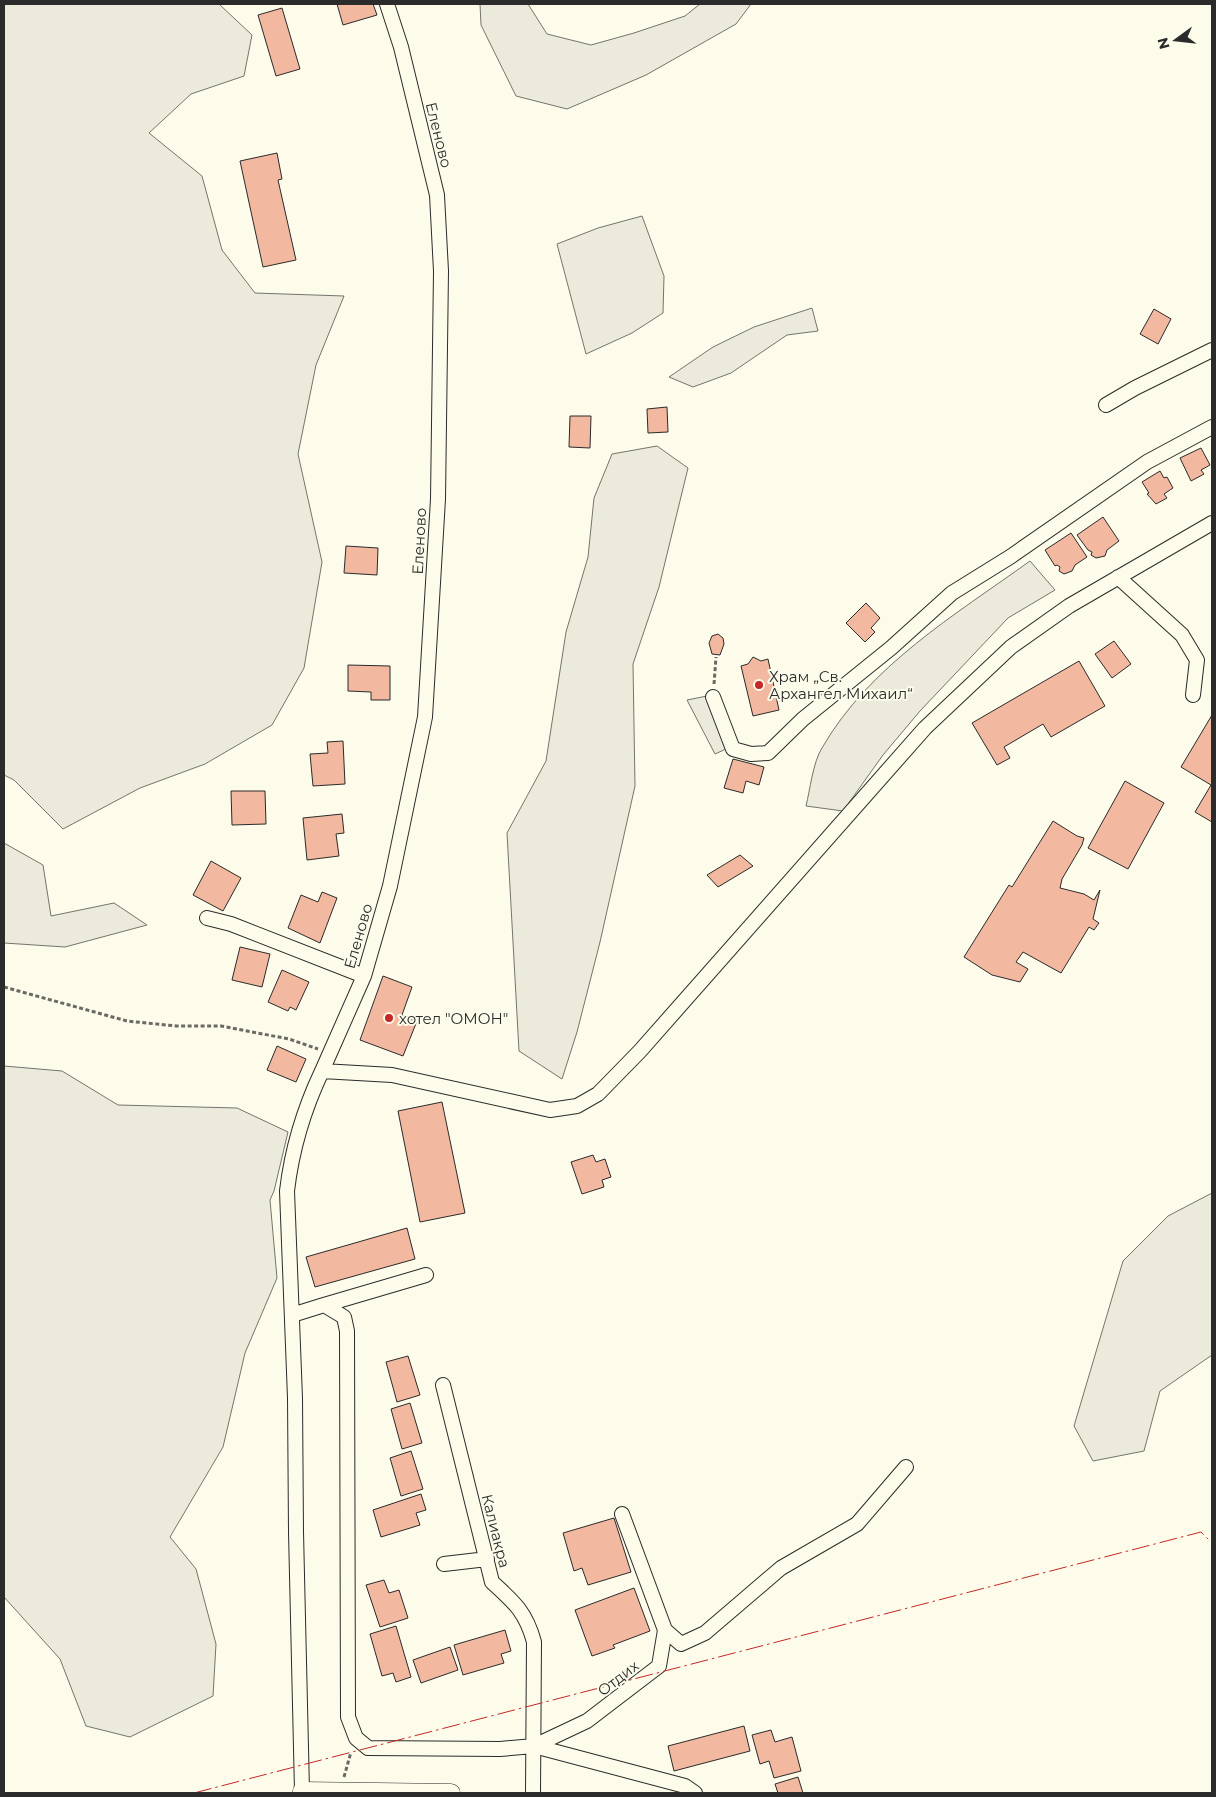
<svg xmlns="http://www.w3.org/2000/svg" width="1216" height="1797" viewBox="0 0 1216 1797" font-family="Montserrat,sans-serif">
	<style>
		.green { fill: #ecebdb; stroke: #74746e }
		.parking { fill: #eceadb; stroke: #74746e }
		.building { fill: #f2b8a0; stroke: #2b2b2b }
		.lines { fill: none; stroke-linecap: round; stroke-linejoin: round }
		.minor-casing { stroke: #2b2b2b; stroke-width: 16 }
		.tertiary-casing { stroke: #2b2b2b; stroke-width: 19 }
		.path { stroke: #6a6964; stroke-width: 3; stroke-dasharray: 4 2.5; stroke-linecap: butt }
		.minor { stroke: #fdfbea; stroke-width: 14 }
		.tertiary { stroke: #fdfbea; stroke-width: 18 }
		.power { stroke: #c62828; stroke-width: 1; stroke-dasharray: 18 4 2.5 4; stroke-linecap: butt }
		.poi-dot { fill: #c62828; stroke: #fdfbea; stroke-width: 2 }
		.labels { text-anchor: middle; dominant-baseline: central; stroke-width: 4; stroke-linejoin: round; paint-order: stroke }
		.street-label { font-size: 15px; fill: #2b2b2b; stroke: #fdfbea }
		.poi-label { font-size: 15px; fill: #2b2b2b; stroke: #fdfbea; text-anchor: start }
	</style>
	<rect width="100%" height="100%" fill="#fdfbea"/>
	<!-- green -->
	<path class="green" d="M4,4H219L252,35L244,76L191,94L149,133L202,176L222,250L255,293L344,296L316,365L298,454L322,562L304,668L272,725L205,764L140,788L63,829L14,780L4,775Z
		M480,4H528L547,34L591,45L634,33L685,16L700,4H751L736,24L646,75L567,109L516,96L481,25Z
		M642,216L664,276L663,313L632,333L586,354L557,244L598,228Z
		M812,308L818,331L787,335L731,373L693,387L669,377L713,347L754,327Z
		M657,446L688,468L659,587L633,664L635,786L600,942L577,1032L562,1079L519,1051L507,833L546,761L566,632L588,557L594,498L612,454Z
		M1030,561L1055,590L1008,618L920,711L883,755L843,811L806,806C810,790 813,762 822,748C869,666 955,615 1030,561Z
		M4,843L43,865L51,916L114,903L147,925L65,947L4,943Z
		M4,1066L62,1071L118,1105L237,1108L288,1132L274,1191L270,1200L277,1278L245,1353L223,1447L170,1537L196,1569L216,1644L213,1696L130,1737L86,1726L60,1659L4,1597Z
		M1212,1193V1355L1160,1391L1144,1451L1093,1461L1074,1426L1123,1261L1168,1216Z"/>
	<!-- parking -->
	<path class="parking" d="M717,694L737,744L715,754L687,700Z"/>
	<!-- building -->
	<path class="building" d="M337,4H373L377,15L343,25Z
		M282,8L300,69L276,76L258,15Z
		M277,153L282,179L278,180L296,260L263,267L240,161Z
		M1154,309L1171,319L1158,344L1140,334Z
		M667,407L668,432L648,433L647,409Z
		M570,416H591L590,448L569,447Z
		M1201,448L1210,465L1201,470L1204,474L1191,481L1180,458Z
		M1160,471L1164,478L1167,477L1173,488L1164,494L1167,498L1156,504L1147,494L1149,493L1142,482Z
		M1103,517L1119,541L1107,550L1105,556L1096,558L1091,555L1092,552L1088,550L1077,535Z
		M1071,533L1087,557L1075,565L1072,571L1064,574L1059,571L1060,567L1057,565L1055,566L1045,550Z
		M346,546L378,548L377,575L344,573Z
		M866,603L880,618L871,628L875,632L865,642L846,623Z
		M718,634L723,638L724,644L720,655L712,654L709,643L712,636Z
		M1114,641L1131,664L1112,678L1095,654Z
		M753,657L761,661L768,659L779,710L753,716L741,666L748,664Z
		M1079,661L1105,706L1051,737L1043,724L1004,747L1010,758L997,765L972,723Z
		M348,665L390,666V700H371V692L348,691Z
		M1212,715V822L1195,812L1211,785L1181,767Z
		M343,741L345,784L313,786L310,754L328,753L327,742Z
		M733,759L764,767L759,785L746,781L743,793L724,788Z
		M1125,781L1164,803L1128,869L1088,848Z
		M231,791H265L266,824L232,825Z
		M342,814L344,833L336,834L339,856L307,860L303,818Z
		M1053,821L1077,836L1084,838L1082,845L1062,879L1060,888L1084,894L1094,900L1100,890L1093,919L1099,923L1094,930L1089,927L1061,973L1023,952L1016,962L1028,969L1020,982L992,975L964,957L1009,885L1012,887Z
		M740,855L753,866L718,887L707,875Z
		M211,861L241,878L223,911L193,895Z
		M322,892L337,898L320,943L288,928L301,895L318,902Z
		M240,947L270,954L262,987L232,980Z
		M282,970L309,982L296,1010L290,1007L288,1011L268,1002Z
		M383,976L412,987L402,1015L417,1021L403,1056L360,1040Z
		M277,1046L306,1059L296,1082L267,1070Z
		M442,1102L465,1213L420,1222L398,1111Z
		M593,1155L596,1162L605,1159L611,1177L602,1180L604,1187L582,1194L571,1162Z
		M407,1228L415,1259L315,1287L306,1257Z
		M408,1356L420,1395L397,1402L386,1362Z
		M410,1403L422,1443L402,1449L391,1409Z
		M411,1451L423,1489L401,1496L390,1458Z
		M421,1494L426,1510L416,1513L420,1525L381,1537L373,1510Z
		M614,1518L631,1572L588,1585L582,1568L574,1571L563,1533Z
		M384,1580L389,1593L399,1590L408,1618L380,1627L366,1585Z
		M634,1588L650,1631L613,1645L615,1648L592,1656L575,1610Z
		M396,1626L411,1677L396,1682L393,1673L382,1676L370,1634Z
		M505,1630L511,1651L501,1654L504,1663L463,1675L454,1645Z
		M450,1647L458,1670L421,1683L413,1660Z
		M744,1726L750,1751L674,1771L668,1746Z
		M771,1730L775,1742L792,1737L801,1771L774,1778L769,1761L760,1764L752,1735Z
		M798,1777L803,1793H778L775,1784Z"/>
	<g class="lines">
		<!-- minor casing -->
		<g class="minor-casing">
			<path id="minor" d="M1106,405L1135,388L1212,350
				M1118,577L1182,635L1197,660L1193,695
				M713,697L733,749L751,754L768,753L803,719L891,648L952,593L1010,557L1147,462L1212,427
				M207,918L231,924L364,976
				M322,1071L364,976L390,886L425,717L438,499L441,271L437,195L401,47L387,4
				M324,1305L426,1275
				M292,1315L324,1305L344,1317L347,1331L348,1717L356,1738L368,1748L500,1749L534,1746L685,1786L695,1793
				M443,1385L492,1582C514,1602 526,1612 534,1642L533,1793
				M444,1564L487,1559
				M665,1630L681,1644L705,1633L781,1568L857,1524L906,1467
				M534,1746L587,1721L659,1666L665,1630L622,1514
				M302,1791L296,1532L295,1398L287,1191C292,1148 304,1109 322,1071L392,1075L550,1110L577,1106L598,1094L640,1051L925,728L1011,647L1069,606L1212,523"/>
		</g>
		<!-- tertiary casing -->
		<g class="tertiary-casing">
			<path id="tertiary" d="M302,1793V1791L451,1793"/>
		</g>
		<!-- path -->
		<path class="path" d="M714,684L716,657
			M4,987L127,1021L176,1026H221L289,1039L318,1049
			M344,1777L351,1752"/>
		<!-- minor -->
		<use href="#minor" class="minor"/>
		<!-- tertiary -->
		<use href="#tertiary" class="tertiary"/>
		<!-- power -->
		<path class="power" d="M194,1793L1201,1532L1212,1543"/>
	</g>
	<!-- markers -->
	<g class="poi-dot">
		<circle cx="759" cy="685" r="5"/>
		<circle cx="389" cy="1018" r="5"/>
	</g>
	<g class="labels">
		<!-- street labels -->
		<g class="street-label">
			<text transform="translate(439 135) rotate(76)">Еленово</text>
			<text transform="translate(419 541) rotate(-87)">Еленово</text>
			<text transform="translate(358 936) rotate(-74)">Еленово</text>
			<text transform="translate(496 1531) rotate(76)">Калиакра</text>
			<text transform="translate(618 1678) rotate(-38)">Отдих</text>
		</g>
		<!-- poi labels -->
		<g class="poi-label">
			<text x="769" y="676">Храм „Св.<tspan x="769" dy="17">Архангел Михаил“</tspan></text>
			<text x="399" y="1018">хотел "ОМОН"</text>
		</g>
	</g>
	<!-- border -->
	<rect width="1216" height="1797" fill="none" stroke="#2b2b2b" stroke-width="10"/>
	<!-- north arrow -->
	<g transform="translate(1176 40) rotate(255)" stroke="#fdfbea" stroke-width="4" paint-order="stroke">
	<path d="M0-4L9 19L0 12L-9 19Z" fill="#2b2b2b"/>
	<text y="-8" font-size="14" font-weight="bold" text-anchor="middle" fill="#2b2b2b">N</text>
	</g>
</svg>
